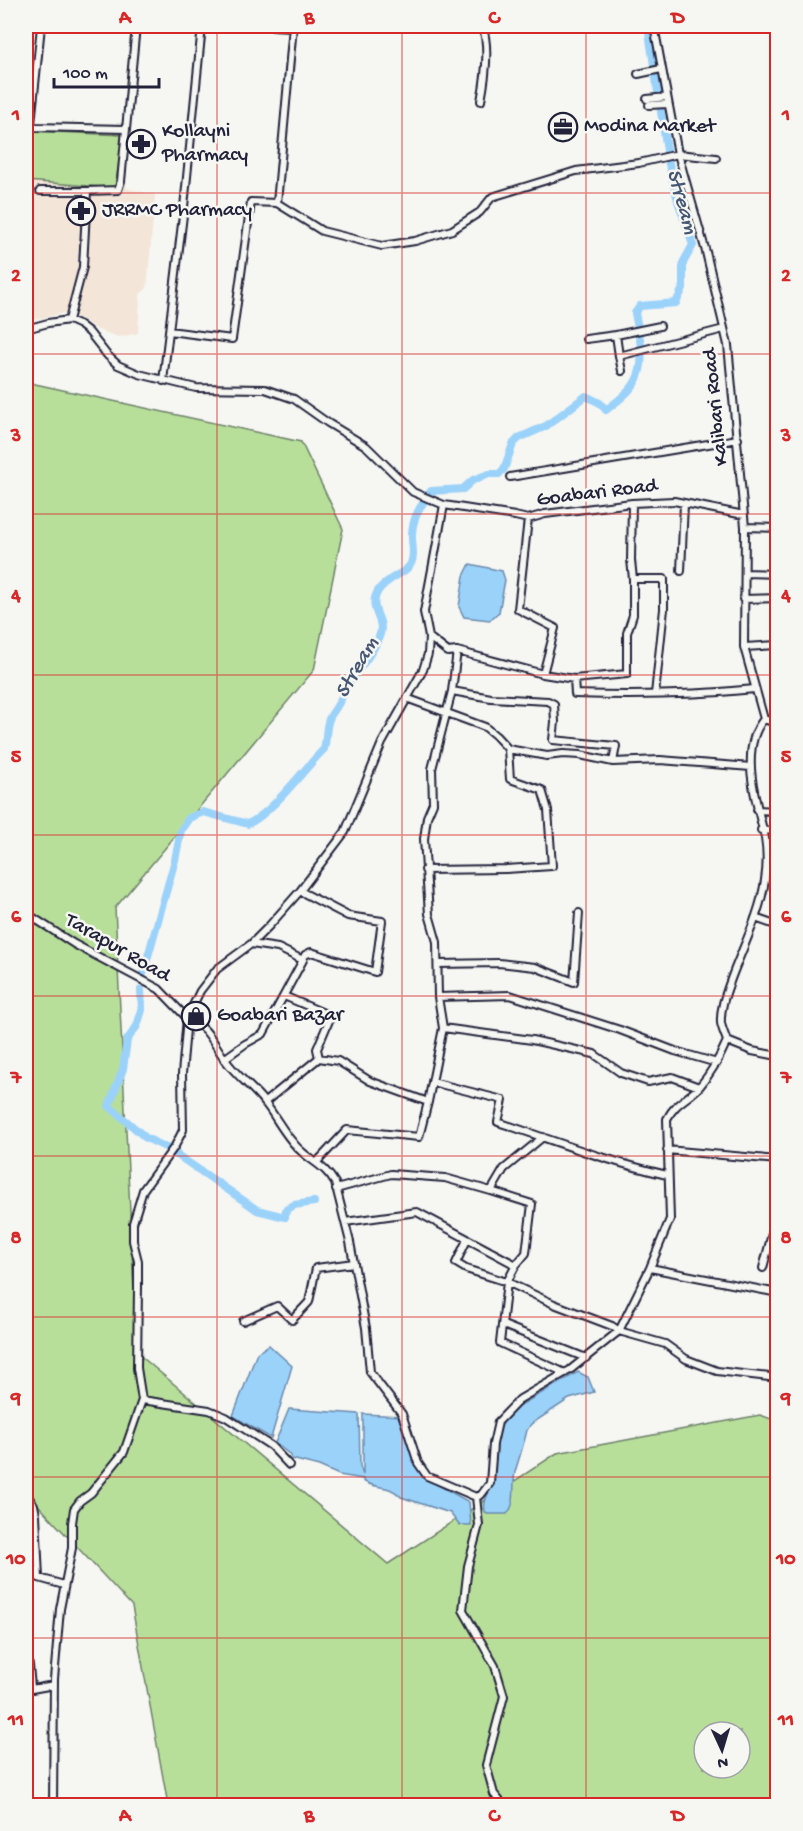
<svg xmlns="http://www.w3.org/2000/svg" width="803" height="1831" viewBox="0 0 803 1831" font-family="'Gochi Hand',sans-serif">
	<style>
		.built { fill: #f3e5d8 }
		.green { fill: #b8df9a; stroke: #6d806a; stroke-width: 1.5; fill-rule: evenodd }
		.water { fill: #9bd2fa; stroke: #6b8cae; stroke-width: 1.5 }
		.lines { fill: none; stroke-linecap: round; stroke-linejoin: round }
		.canal { stroke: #9bd2fa; stroke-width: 8 }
		.street-casing { stroke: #22223b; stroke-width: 10 }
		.street { stroke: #f6f6f2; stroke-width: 6 }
		.grid { fill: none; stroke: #d62828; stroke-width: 1.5; stroke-opacity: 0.55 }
		.labels { text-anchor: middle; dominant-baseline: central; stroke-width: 5; stroke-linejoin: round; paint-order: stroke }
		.poi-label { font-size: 21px; fill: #22223b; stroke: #f6f6f2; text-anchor: start }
		.street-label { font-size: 21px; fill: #22223b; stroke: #f6f6f2 }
		.water-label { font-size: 22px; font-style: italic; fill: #465774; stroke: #f6f6f2 }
		.neatline { fill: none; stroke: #d62828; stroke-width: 2 }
		.grid-label { font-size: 20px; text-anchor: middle; font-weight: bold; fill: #d62828 }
	</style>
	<rect width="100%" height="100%" fill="#f6f6f2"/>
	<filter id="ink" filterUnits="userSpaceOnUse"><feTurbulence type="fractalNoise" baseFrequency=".0167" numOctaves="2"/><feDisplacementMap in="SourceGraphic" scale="12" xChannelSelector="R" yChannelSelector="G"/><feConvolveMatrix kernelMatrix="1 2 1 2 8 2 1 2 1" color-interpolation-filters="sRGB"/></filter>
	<g filter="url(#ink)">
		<!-- built -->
		<path class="built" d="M26,127L128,133L126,188L155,195L147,288L140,294L138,333L119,337L98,330L81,319L64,313L33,320L26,324Z"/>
		<!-- green -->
		<path class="green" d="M31,131L123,135L115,188L26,181V135L27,132Z
			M26,382L301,442L343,529L314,670L115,908L137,1353L388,1564L557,1453L760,1415L777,1421V1805H168L132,1606L26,1492ZM704,1732H740V1768H704Z"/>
		<!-- water -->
		<path class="water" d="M470,564L502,571L505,580L499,612L490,620L464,617L459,607L464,576Z
			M269,1345L292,1366L271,1438L233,1416L257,1353Z
			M578,1372L588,1377L594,1392L569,1399L531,1424L527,1430C524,1444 519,1458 515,1472C512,1486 517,1503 507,1514H487L485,1512C483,1501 488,1496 491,1485C498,1458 491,1435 510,1411Z
			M289,1409L359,1414L360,1466L363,1475V1414L403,1416L427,1479L469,1502L471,1525H459L450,1513L401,1497C388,1483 377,1490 363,1481V1479L339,1475L319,1466L292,1459L289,1454L275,1443Z"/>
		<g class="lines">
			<!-- canal -->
			<path class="canal" d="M143,974L175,860L181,830L189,818L203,812L248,824C273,812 303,770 324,749C327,739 325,726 330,717C332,713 335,710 337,706C342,698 345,689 350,681C361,666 374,652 380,634C385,618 367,609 378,591C386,578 406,573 410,565C416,556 411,543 412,533C413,516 422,504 431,491L463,489L473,480L489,474H499L504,469L513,444L519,438L546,426L586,396L600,403L606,410C615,403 628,394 634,384C648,364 639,335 635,313L640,306L676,303L683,288V263L693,245L678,201L669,164L648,26
				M141,990L142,1010L137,1026L127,1040L123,1069L109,1106L146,1138L167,1148L250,1205L257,1210L285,1217L286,1210L294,1205L314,1202"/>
			<!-- street casing -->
			<g class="street-casing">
				<path id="street" d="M271,26L293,27
					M654,26L678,154L706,252L728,345L745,527L744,647L764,719
					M638,74L661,69
					M647,99L667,97
					M481,101C485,80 490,45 482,26
					M649,105L668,104
					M31,124L41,26
					M777,129H778
					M26,130L34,127L126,129
					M40,191H87
					M277,203L322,231L382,246L415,241L452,230L480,212L492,197L576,171L639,163L678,154L716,158
					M277,203L293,26
					M69,320L83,267L87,191L118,190L121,181L136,26
					M26,329L48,323L69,320L80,325L89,332L107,355L118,365L139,374L196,388L265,389L294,399L328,423L366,446L413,492L444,505L515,516L528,519L545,514L632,503L674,501L744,515
					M169,331L232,339L251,202L277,203
					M586,339L616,335
					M619,356L616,335L660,326
					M622,371L619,356L724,329
					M163,381L184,207L202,26
					M510,477L738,439
					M444,505L424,612L429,637L428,654L423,670L382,743L345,832L300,891L269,926L251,944L217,969L200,991L187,1018C208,1027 212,1041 224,1058C235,1075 253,1087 265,1103C277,1118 286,1138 301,1151C314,1163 325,1166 335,1183L350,1242L366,1328L370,1372L402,1414L418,1463L427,1476L476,1497L479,1525L468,1566L463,1610L495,1666L504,1696L486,1765L494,1794L504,1806
					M528,519L518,609L555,628L543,674
					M745,527L778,528
					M681,571L684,503
					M745,573L778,574
					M633,579H664V609L655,694
					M743,599L778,598
					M429,637L448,652L457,651L543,674L574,679L627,674V633L633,615V579L631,560L632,503
					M744,647L778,645
					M574,679L575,694C635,696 695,695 755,689
					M452,691L491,698L548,701L554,704L555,722L553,740L616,746L613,762
					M409,699L485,727L496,736L508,749L547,756L563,754L580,755L613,762L660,760L751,767
					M764,719C738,749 757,804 765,838C767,850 767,867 765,880C760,915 743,946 731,979C726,993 720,1008 721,1023C722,1029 725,1035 727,1041L752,1051L778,1056
					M764,719L778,724
					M757,810L778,811
					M761,830L778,831
					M425,870L506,869L552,866L548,810L542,790L510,779L508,749
					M26,913L74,944L159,989L187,1018L182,1074L183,1130L175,1146L143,1190L133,1223V1241L138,1261V1288L137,1368L142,1400L124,1452L91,1493L80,1501L74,1509L72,1523V1548L60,1609L54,1679L53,1806
					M755,918L778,926
					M251,944L278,948L303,960L305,955L311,952L375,972L382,921L348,916L300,891
					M438,964L499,963L535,967L574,982L579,913
					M284,996L331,1016L317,1049L319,1058
					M438,997L510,995L620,1030L675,1051L717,1063
					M443,1028L532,1040L594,1054L621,1073L648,1082L672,1077L699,1087
					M224,1059L245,1044L263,1034L303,960
					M432,1082L503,1100L498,1122C555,1141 609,1162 667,1175
					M265,1102L319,1058L338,1061L370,1081L428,1102L443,1028L438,997L437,942L429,914L424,839L427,817L433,803L432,769L452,691L457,651
					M667,1150L778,1160
					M317,1162L347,1130L419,1137L428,1102
					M336,1189L391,1174L445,1178L491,1191L504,1169L543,1137
					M491,1191L532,1204L526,1253L516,1265L507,1282L500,1343L565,1373
					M345,1222L417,1212L516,1265
					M467,1240L456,1263L466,1269L507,1282L554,1304L612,1326L619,1331L665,1344L686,1359L717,1371L778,1378
					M650,1268L778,1293
					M763,1268L773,1230L778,1231
					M243,1321L277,1306L292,1320L309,1302L316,1268L354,1263
					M503,1325L586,1358
					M142,1400L209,1410L226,1417L271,1446L289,1465
					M26,1494L34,1505L36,1515L39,1578L64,1585
					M476,1497L481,1495L490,1483L493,1444L498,1422L520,1399L570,1370L619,1331L650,1268L670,1219L667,1119C676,1101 689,1099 700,1086C712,1072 720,1057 727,1041
					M26,1664L29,1665L31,1688
					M26,1690L54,1685"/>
			</g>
			<!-- street -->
			<use href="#street" class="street"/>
		</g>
	</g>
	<!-- grid -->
	<path class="grid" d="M217,26V1806M402,26V1806M586,26V1806M26,193H778M26,354H778M26,514H778M26,675H778M26,835H778M26,996H778M26,1156H778M26,1317H778M26,1477H778M26,1638H778"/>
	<!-- icons -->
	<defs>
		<g id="office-ring" transform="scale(1.5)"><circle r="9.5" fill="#f6f6f2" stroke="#22223b" stroke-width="1.5"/><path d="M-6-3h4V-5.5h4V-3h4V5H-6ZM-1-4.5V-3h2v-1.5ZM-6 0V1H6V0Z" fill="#22223b"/></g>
		<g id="pharmacy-ring" transform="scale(1.5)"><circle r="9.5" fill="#f6f6f2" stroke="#22223b" stroke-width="1.5"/><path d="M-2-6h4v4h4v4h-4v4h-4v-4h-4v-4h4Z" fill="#22223b"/></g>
		<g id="shop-ring" transform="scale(1.5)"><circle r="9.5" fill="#f6f6f2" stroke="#22223b" stroke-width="1.5"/><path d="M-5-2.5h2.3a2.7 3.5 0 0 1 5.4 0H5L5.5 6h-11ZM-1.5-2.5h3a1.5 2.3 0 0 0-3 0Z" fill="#22223b"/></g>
	</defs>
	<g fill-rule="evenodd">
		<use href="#office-ring" x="563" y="127"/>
		<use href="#pharmacy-ring" x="141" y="144"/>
		<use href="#pharmacy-ring" x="81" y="211"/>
		<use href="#shop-ring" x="196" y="1016"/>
	</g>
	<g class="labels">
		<!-- poi labels -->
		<g class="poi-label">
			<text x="584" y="127">Modina Market</text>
			<text x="162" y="132">Kollayni<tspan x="162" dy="24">Pharmacy</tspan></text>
			<text x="102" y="211">JRRMC Pharmacy</text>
			<text x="217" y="1016">Goabari Bazar</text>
		</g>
		<!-- street labels -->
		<g class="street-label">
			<text transform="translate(717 407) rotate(-96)">Kalibari Road</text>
			<text transform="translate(597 494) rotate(-7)">Goabari Road</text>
			<text transform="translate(117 949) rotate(30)">Tarapur Road</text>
		</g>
		<!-- water labels -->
		<g class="water-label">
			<text transform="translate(681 202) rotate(74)">Stream</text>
			<text transform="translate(358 668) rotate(-60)">Stream</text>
		</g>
	</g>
	<!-- margin -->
	<rect width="803" height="1831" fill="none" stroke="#f6f6f2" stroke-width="66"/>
	<!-- north arrow -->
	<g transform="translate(722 1750) rotate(176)"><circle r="28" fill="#f6f6f2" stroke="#a1a1a9" stroke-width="1.5"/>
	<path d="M0-4.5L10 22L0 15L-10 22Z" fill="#22223b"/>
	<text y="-9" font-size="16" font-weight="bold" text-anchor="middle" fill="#22223b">N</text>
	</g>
	<!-- scale -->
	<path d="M54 78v9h105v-9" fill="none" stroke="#22223b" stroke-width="3"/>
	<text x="63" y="78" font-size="18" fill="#22223b" stroke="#f6f6f2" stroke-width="4.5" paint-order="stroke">100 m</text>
	<rect x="33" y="33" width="737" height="1765" class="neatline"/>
	<g class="grid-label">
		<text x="125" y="23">A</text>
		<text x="309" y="23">B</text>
		<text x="494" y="23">C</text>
		<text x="678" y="23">D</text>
		<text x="16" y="120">1</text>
		<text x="786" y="120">1</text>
		<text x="16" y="281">2</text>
		<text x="786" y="281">2</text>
		<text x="16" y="441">3</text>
		<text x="786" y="441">3</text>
		<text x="16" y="601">4</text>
		<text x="786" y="601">4</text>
		<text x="16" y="762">5</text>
		<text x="786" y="762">5</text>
		<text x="16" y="922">6</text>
		<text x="786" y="922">6</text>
		<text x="16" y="1083">7</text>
		<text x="786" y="1083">7</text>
		<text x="16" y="1243">8</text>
		<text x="786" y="1243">8</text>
		<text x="16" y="1404">9</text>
		<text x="786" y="1404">9</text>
		<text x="16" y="1564">10</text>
		<text x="786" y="1564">10</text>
		<text x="16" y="1725">11</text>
		<text x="786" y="1725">11</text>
		<text x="125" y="1821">A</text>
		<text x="309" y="1821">B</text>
		<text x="494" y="1821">C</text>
		<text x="678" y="1821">D</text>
	</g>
</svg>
